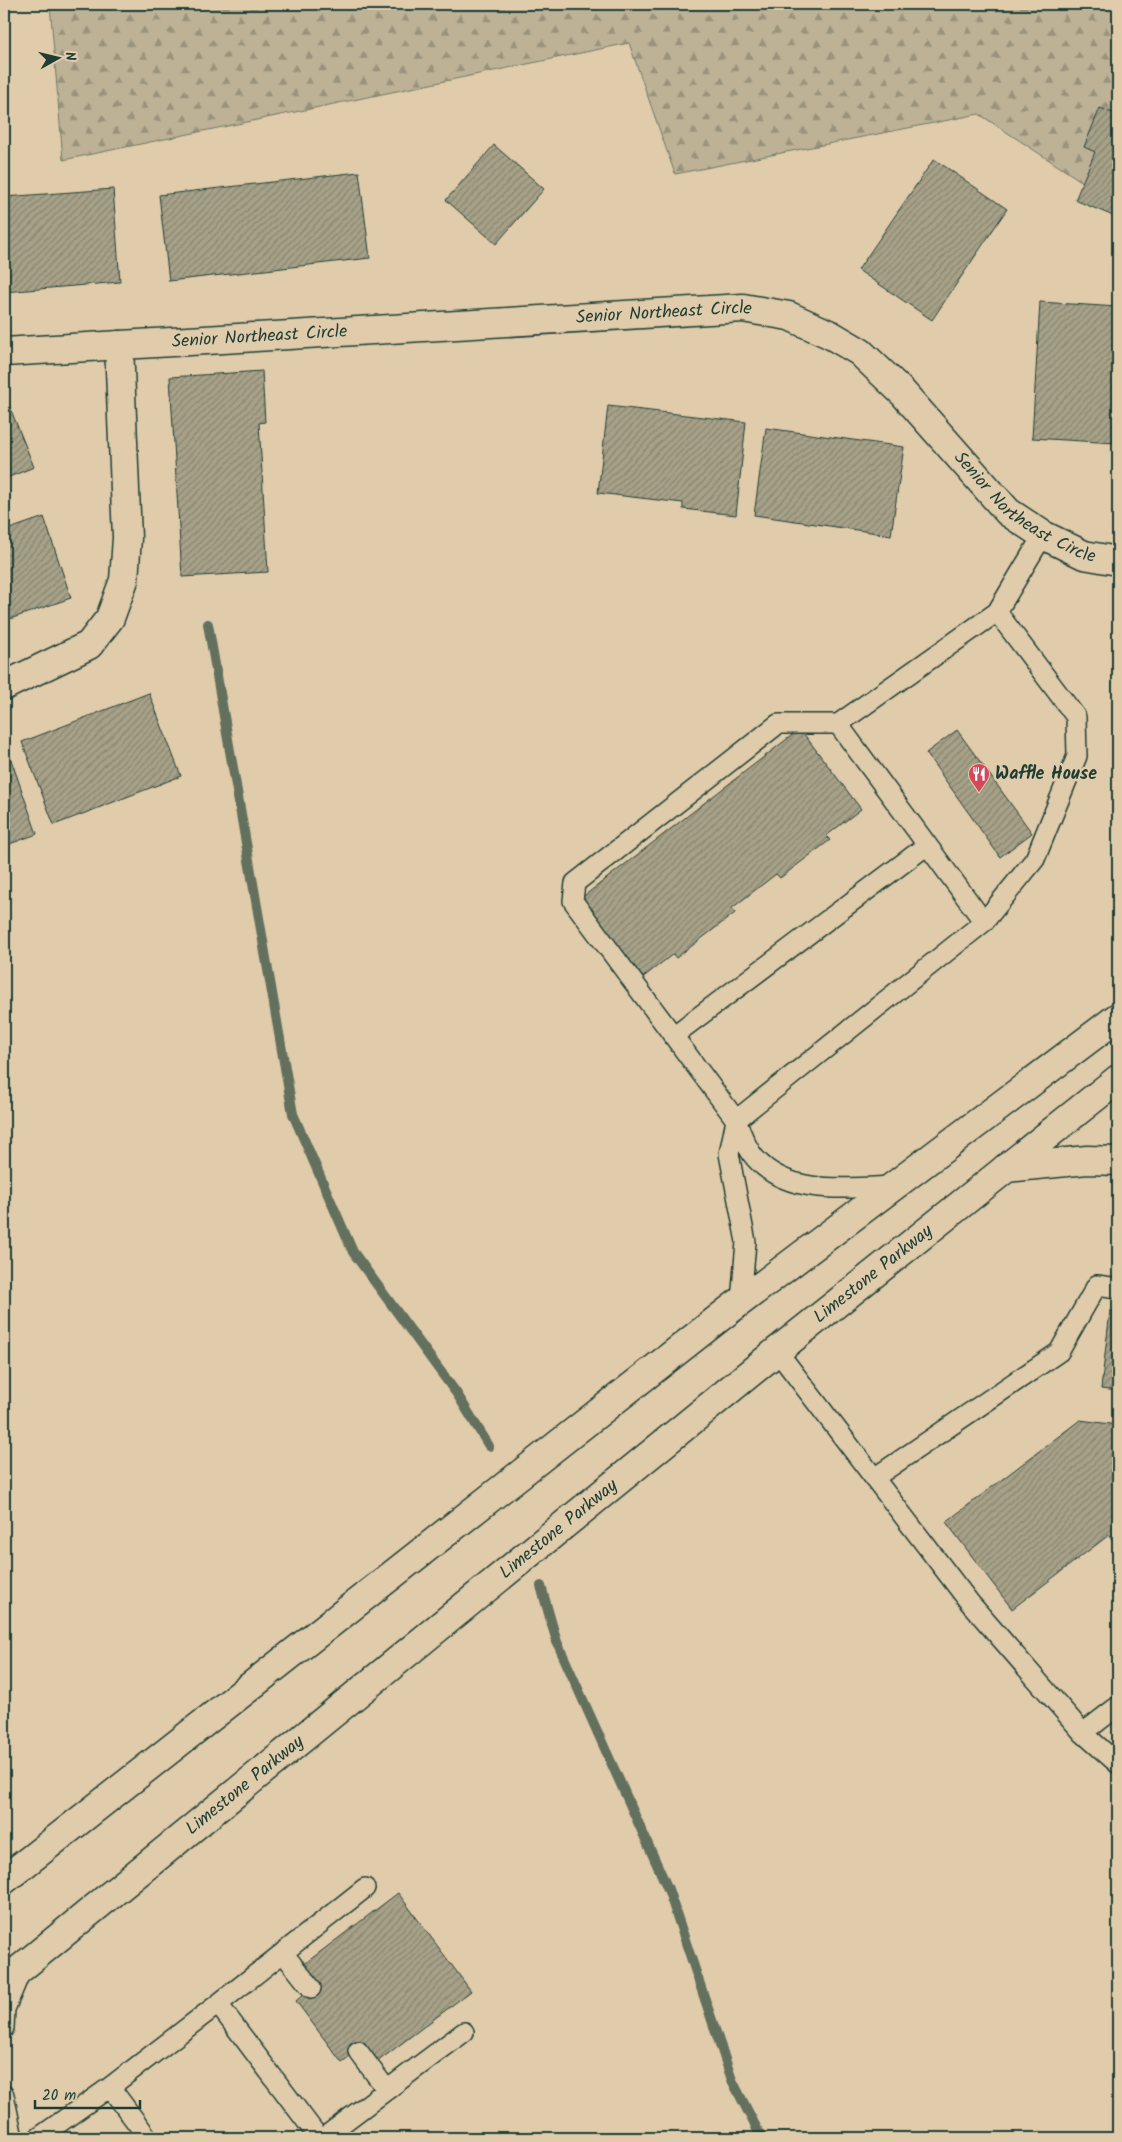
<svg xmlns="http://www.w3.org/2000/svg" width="1122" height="2142" viewBox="0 0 1122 2142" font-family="Kalam,sans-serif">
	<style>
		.forest { fill: url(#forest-firs); stroke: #6e7865 }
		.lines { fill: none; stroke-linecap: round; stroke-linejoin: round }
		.stream { stroke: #626f5d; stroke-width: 10 }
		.building { fill: url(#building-hatch); stroke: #1f3d34 }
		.service-casing { stroke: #1f3d34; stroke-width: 22 }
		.minor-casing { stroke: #1f3d34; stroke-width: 31 }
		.primary-casing { stroke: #1f3d34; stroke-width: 31 }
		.service { stroke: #e0ccab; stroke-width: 19 }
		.minor { stroke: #e0ccab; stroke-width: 28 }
		.primary { stroke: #e0ccab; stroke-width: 28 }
		.labels { text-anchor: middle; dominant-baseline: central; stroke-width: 5; stroke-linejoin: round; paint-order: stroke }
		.street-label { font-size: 18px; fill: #1f3d34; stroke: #e0ccab }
		.poi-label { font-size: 18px; font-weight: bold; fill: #1f3d34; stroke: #e0ccab; text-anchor: start }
	</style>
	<defs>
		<pattern id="forest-firs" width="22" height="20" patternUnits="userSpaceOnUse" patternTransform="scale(1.25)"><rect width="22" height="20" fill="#bdb296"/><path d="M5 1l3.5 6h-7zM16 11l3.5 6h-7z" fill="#99927b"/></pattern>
		<pattern id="building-hatch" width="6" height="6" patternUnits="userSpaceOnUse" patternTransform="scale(1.25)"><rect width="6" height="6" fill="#a7a188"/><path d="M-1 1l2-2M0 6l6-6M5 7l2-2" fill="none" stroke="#878470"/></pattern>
	</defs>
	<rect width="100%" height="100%" fill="#e0ccab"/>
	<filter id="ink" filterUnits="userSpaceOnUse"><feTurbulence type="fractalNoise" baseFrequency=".02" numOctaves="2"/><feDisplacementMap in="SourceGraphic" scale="10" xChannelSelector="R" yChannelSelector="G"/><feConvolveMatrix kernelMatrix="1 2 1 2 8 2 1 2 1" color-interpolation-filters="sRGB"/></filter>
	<g filter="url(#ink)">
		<!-- forest -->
		<path class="forest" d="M50,4H1118V116L1104,196L979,114L675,174L629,43L63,160Z"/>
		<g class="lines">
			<!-- stream -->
			<path class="stream" d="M208,624L293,1114L353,1252L457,1394L489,1446
				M541,1586L557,1642L668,1889L732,2080L759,2133L764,2138"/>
		</g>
		<!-- building -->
		<path class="building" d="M1100,108L1118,115V218L1075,200L1095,152L1084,147Z
			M494,145L544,189L496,244L446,200Z
			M934,159L1007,209L932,320L858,270Z
			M359,172L370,258L169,281L159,195Z
			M113,189L120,282L4,292V197Z
			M1040,302L1118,307V390L1115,443L1032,438Z
			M262,371L265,422L259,423L268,572L182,577L170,377Z
			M4,393L34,467L4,479Z
			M608,406L746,422L736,515L683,509V503L598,493Z
			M766,428L904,447L891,535L754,515Z
			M44,517L71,598L4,621V531Z
			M149,693L181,776L54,825L22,742Z
			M800,729L861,809L826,836L830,840L780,878L776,874L732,908L735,913L676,958L673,954L641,979L580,899Z
			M957,730L1032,833L1000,857L926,753Z
			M8,751L37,834L4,846V753Z
			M1110,1311L1118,1312V1391L1101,1389Z
			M1080,1420L1118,1425V1548L1109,1535L1012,1609L946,1522Z
			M398,1893L471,1991L377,2062L365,2046L342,2063L296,2001L311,1988L303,1965Z"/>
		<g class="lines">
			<!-- service casing -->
			<g class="service-casing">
				<path id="service" d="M838,724H778L575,883L573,901L736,1120C741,1132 746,1148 755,1158C788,1196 848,1188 893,1186
					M984,922L1035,859L1077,756L1076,717L997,612
					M673,1036L926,846
					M741,1301L746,1242L729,1154L736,1120L984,922L838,724L997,612L1043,535
					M777,1351L970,1603L1083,1733L1118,1764
					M874,1478L1059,1352L1097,1285L1118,1288
					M1083,1733L1118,1706
					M284,1954L311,1988
					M218,2004L365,1888
					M4,2028L5,2009L21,1971
					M358,2051L387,2090
					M110,2087L148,2138
					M4,2095L13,2138
					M38,2138L110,2087L218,2004L319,2138
					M323,2138L464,2032"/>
			</g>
			<!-- minor casing -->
			<g class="minor-casing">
				<g id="minor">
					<path id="s1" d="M4,352L743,308L789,316L831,335L860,352L903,393L1008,512L1043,535L1084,555L1118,561"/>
					<path d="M4,686L89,645L110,618L124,580L127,538L119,345"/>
				</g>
			</g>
			<!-- primary casing -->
			<g class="primary-casing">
				<g id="primary">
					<path d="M1006,1168L1087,1160L1118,1161"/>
					<path d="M4,1880L728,1311L1118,1017"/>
					<path id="s2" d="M4,1982L777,1351L1118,1079"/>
				</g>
			</g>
			<!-- service -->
			<use href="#service" class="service"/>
			<!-- minor -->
			<use href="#minor" class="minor"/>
			<!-- primary -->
			<use href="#primary" class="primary"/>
		</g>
	</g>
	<!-- icons -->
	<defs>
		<g id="restaurant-pin" transform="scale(1.125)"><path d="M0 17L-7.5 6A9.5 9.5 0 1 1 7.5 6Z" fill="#d1495b" stroke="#e0ccab"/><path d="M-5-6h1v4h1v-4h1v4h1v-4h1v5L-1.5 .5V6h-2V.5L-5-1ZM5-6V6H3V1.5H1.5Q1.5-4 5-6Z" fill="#fff"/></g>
	</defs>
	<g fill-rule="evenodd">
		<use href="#restaurant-pin" x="979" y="774"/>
	</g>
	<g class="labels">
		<!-- street labels -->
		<g class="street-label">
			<text stroke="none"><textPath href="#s1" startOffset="661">Senior Northeast Circle</textPath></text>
			<text stroke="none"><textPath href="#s1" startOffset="256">Senior Northeast Circle</textPath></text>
			<text stroke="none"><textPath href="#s1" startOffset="1096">Senior Northeast Circle</textPath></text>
			<text stroke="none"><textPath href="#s2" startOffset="1121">Limestone Parkway</textPath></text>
			<text stroke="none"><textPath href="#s2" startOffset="716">Limestone Parkway</textPath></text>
			<text stroke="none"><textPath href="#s2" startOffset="311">Limestone Parkway</textPath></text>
		</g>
		<!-- poi labels -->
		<g class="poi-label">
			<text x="995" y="774">Waffle House</text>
		</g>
	</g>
	<!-- margin -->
	<rect width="1122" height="2142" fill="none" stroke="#e0ccab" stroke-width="20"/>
	<rect x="10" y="10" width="1102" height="2122" fill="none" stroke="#1f3d34" stroke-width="2" filter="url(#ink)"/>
	<!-- north arrow -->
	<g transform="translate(58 58) rotate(82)" stroke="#e0ccab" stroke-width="4" paint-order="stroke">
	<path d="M0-4L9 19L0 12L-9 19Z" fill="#1f3d34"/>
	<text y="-8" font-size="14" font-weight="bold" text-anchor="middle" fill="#1f3d34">N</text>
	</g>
	<!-- scale -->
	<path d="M35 2100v8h105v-8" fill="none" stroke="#1f3d34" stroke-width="2.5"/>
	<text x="42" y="2100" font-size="15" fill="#1f3d34" stroke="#e0ccab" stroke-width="4" paint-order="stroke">20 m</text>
</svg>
